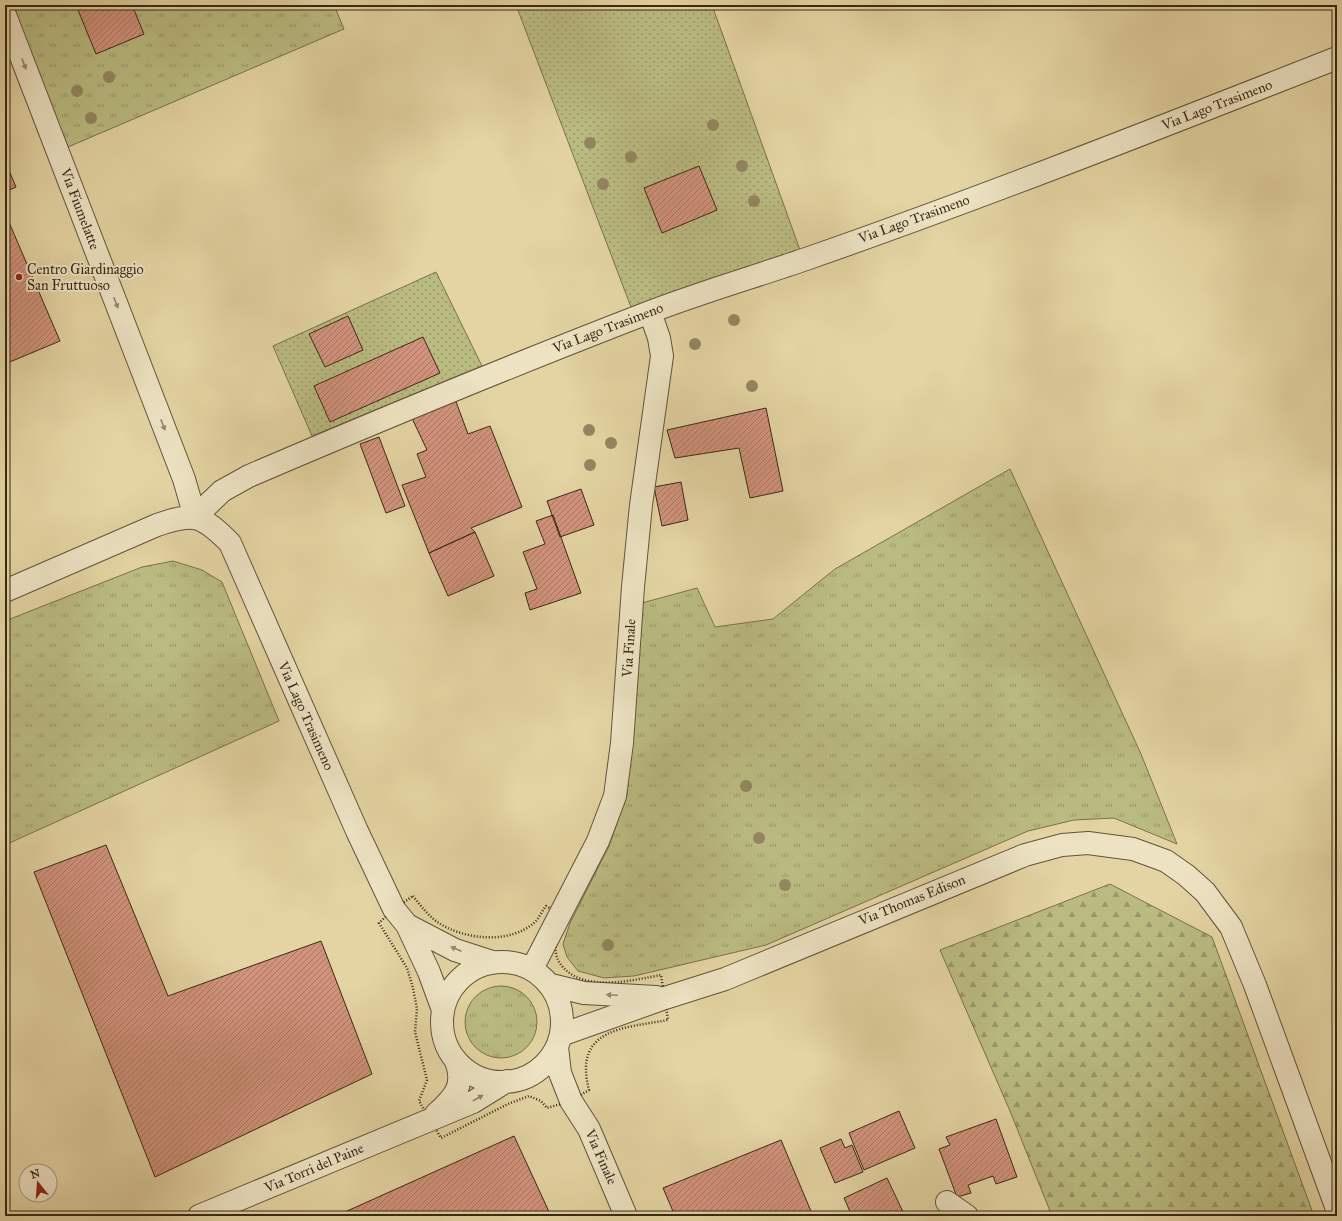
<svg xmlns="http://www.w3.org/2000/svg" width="1342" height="1221" viewBox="0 0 1342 1221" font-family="'IM FELL Great Primer',serif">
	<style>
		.grass { fill: url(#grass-tufts); stroke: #78724c }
		.forest { fill: url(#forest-firs); stroke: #78724c }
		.park { fill: url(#park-dots); stroke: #78724c }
		.building { fill: url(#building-hatch); stroke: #372916 }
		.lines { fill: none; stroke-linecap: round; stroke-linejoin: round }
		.minor-casing { stroke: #625439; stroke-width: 24 }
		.path { stroke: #372916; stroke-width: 2.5; stroke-dasharray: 1 2; stroke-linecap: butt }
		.minor { stroke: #ede3c3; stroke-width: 22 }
		.tree { fill: #938661 }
		.oneway { fill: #92866c }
		.poi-dot { fill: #8f2418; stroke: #ede3c3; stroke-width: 1.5 }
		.labels { text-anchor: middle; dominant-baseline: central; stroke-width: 4; stroke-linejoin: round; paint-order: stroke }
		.street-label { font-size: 14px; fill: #372916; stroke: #ede3c3 }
		.poi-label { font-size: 14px; fill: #372916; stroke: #ede3c3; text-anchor: start }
	</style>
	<defs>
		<pattern id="grass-tufts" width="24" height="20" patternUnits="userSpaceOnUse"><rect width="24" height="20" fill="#babb81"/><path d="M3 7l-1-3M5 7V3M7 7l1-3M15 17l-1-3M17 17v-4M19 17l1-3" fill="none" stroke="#989869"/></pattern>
		<pattern id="forest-firs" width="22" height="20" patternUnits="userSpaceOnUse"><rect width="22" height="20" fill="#babb81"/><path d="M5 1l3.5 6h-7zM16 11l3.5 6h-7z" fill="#989869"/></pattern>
		<pattern id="park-dots" width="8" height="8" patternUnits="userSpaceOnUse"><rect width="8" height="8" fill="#babb81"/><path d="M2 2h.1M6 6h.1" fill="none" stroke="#989869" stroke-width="1.8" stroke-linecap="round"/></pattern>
		<pattern id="building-hatch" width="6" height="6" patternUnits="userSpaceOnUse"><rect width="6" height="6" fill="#d2937d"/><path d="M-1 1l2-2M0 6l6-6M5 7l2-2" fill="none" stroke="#ab7865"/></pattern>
	</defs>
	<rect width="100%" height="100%" fill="#e4d4a3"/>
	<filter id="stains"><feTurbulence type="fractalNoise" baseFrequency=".005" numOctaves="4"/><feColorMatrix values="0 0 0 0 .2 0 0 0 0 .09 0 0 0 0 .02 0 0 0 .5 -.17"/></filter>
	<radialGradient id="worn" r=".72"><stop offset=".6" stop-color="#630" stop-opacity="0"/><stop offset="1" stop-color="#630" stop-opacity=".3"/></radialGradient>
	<!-- grass -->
	<path class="grass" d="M11,5H334L344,29L68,147Z
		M1010,469L1141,754L1177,844L1114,818L1074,820L1028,831L766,945L634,976L604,978L578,971L567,957L563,944L570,923L609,846L627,795L642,603L697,588L715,627L773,619L835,569Z
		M173,561L202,570L222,582L279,721L5,845V621L142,567Z
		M465 1022a36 36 0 1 1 72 0a36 36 0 1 1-72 0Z"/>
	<!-- forest -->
	<path class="forest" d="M1110,884L1212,937L1314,1216H1052L1010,1111L940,950Z"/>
	<!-- park -->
	<path class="park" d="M516,5H712L800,250L631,307Z
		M436,272L482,366L312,436L273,346Z"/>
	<!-- building -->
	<path class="building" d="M76,5H132L144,34L96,54Z
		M5,161L16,187L5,192Z
		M699,166L717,210L662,233L644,188Z
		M5,213L60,341L5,364Z
		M348,316L363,350L325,367L309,334Z
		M423,337L440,373L330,422L314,386Z
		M455,399L468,434L490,426L522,507L471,528L475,532L429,553L402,485L426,477L417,454L427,450L410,414Z
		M766,408L783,491L750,498L739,448L675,458L667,430Z
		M379,437L405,506L386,513L360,444Z
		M681,482L688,520L662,526L654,487Z
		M581,489L594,525L560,537L547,501Z
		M553,515L581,593L530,610L525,593L537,589L523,552L545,544L536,521Z
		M475,532L494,576L448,596L429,553Z
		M106,845L168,996L321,941L372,1074L155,1177L34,872Z
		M899,1111L915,1148L864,1170L849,1133Z
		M996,1119L1017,1177L996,1184L993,1176L968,1185L971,1193L957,1197L939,1149L950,1145L946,1137Z
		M514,1136L551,1216H336Z
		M841,1139L845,1148L852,1145L863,1172L835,1183L820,1148Z
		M781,1140L813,1216H675L663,1188Z
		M887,1178L905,1216H852L844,1198Z"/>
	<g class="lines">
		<!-- minor casing -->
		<g class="minor-casing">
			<path id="minor" d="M5,15L184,479L195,517
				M195,517L222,491L249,476C382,419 515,364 650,312C702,292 754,277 806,259C984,197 1161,127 1337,58
				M5,591L157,525C194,512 202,515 230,543L357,831L394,909L407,925L429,972L443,1010
				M407,925L455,950L492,962
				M442 1022a60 60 0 1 1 120 0a60 60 0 1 1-120 0Z
				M532,969L598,841L615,796L622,743L633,587L641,505L662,356L659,338L650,312
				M551,985L584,993L656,997
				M561,1035L665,998L725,979L1025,855L1062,845L1088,843L1133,849L1166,861L1186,875L1205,892L1231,927L1255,985L1337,1209
				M557,1047L560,1073L571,1101L589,1129L626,1216
				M436,1114C455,1097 466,1085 455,1059
				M947,1202L967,1216
				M199,1216L473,1102L507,1081"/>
		</g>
		<!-- path -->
		<path class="path" d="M413,896C420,905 427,914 436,921C462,940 510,945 535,922C539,918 542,911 546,906L568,918C564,925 559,933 557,940C554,950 556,959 562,966C584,993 633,980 661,975L668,1020C624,1028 573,1028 589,1090L571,1101L547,1108L541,1101L529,1096L508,1104L441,1138L419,1101L427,1080L415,1032L417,1009L413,988L407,968L379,923L394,909Z"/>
		<!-- minor -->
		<use href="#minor" class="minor"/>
	</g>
	<!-- trees -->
	<g class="tree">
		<circle cx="109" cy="77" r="6"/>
		<circle cx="77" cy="91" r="6"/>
		<circle cx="91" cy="118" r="6"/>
		<circle cx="713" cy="125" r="6"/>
		<circle cx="590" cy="143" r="6"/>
		<circle cx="631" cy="157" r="6"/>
		<circle cx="742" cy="166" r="6"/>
		<circle cx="603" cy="184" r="6"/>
		<circle cx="754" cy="201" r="6"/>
		<circle cx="734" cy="320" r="6"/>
		<circle cx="695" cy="344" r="6"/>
		<circle cx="752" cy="386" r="6"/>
		<circle cx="589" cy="430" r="6"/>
		<circle cx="611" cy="443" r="6"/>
		<circle cx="590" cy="465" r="6"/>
		<circle cx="746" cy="786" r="6"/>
		<circle cx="759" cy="838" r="6"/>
		<circle cx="785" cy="885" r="6"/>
		<circle cx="608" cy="945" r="6"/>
	</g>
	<!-- one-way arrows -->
	<defs><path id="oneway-solid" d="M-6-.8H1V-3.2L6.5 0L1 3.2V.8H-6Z"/></defs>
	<g class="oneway">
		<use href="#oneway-solid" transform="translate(24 64) rotate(69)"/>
		<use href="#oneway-solid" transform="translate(116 303) rotate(69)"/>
		<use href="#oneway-solid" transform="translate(163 425) rotate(69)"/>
		<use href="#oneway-solid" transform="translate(456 949) rotate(-157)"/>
		<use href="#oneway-solid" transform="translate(612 995) rotate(-177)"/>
		<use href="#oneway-solid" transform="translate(478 1098) rotate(-30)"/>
	</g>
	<!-- markers -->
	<circle class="poi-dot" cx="19" cy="277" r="4"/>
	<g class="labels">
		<!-- street labels -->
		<g class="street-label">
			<text transform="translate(1217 105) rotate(-21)">Via Lago Trasimeno</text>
			<text transform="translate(80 209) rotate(69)">Via Fiumelatte</text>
			<text transform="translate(914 219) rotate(-20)">Via Lago Trasimeno</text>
			<text transform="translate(608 328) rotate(-21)">Via Lago Trasimeno</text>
			<text transform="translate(629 648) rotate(-86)">Via Finale</text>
			<text transform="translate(306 716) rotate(66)">Via Lago Trasimeno</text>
			<text transform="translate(912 900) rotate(-22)">Via Thomas Edison</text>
			<text transform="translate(601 1157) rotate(66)">Via Finale</text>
			<text transform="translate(314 1168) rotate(-23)">Via Torri del Paine</text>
		</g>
		<!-- poi labels -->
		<g class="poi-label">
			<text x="27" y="269">Centro Giardinaggio<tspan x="27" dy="16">San Fruttuoso</tspan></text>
		</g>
	</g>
	<!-- margin -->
	<rect width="1342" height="1221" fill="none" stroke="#e4d4a3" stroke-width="20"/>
	<rect x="6" y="6" width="1330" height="1209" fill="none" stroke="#372916" stroke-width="2"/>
	<rect x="10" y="10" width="1322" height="1201" fill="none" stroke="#372916"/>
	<!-- north arrow -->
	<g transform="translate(38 1183) rotate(343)"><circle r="19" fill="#ede3c3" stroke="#a4997e"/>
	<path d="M0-3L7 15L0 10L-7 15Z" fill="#8f2418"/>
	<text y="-6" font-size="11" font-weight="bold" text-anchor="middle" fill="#372916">N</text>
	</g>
	<rect width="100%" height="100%" filter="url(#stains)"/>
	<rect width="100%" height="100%" fill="url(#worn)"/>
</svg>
